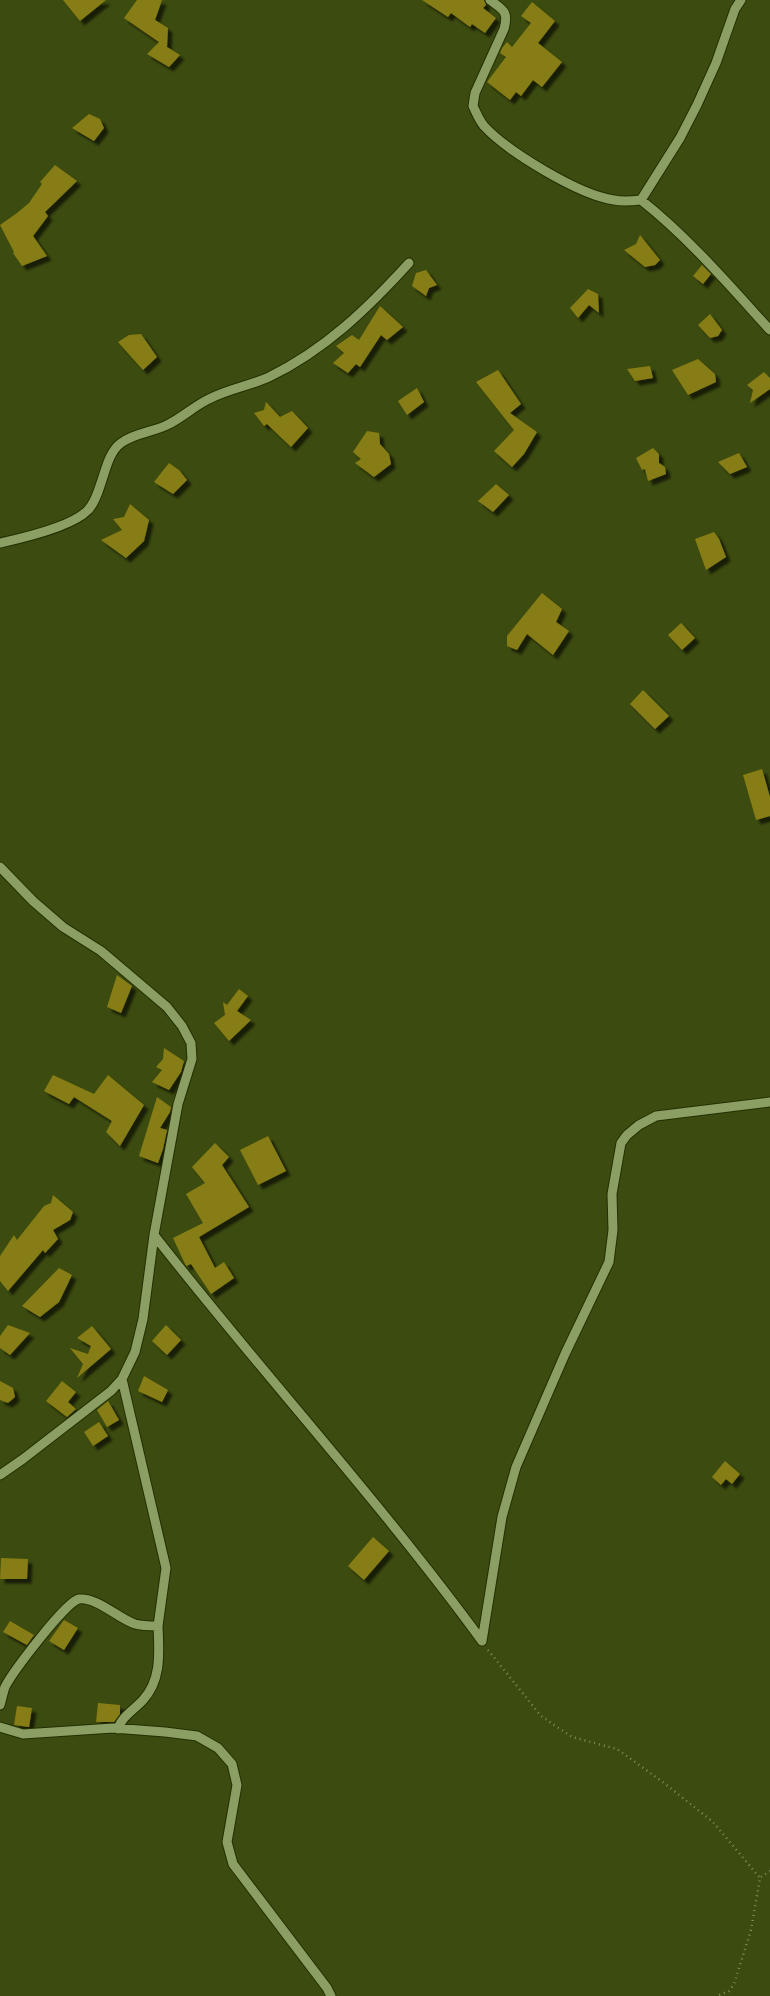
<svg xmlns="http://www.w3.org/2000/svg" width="770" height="1996" viewBox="0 0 770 1996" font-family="Inter,sans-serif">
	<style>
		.building { fill: #877d13; filter: url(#shadow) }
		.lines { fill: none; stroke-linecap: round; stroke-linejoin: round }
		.minor-casing { stroke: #243002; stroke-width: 11 }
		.path { stroke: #808d5e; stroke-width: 2.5; stroke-dasharray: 1 4; stroke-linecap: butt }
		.minor { stroke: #8b9e63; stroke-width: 9 }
	</style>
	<defs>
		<filter id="shadow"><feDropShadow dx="4.5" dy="4.5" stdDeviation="1" flood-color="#0009"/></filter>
	</defs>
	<rect width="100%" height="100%" fill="#3c4b0f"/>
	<!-- building -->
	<path class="building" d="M63,0H106L80,21Z
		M137,0H162L155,20L168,28L167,47L180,55L169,67L147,54L159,42L124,18Z
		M422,0H484L486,5L483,8L496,18L485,33L472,24L470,27L451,13L448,17Z
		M532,2L555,21L538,43L562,62L542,87L533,80L521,96L516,92L510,100L487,82L506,57L500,53L502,48L507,42L512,47L531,23L521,16Z
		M89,114L100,119L104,128L94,141L72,128Z
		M55,165L77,181L45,212L48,216L33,236L47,256L22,266L13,253L14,252L0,225L17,213L29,203L42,184L40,182Z
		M640,235L660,260L655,265L645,267L624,250L636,244Z
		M702,265L711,274L703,284L693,276Z
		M426,270L437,285L429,288L426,296L412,286L416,273Z
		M588,289L598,294L599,313L589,305L578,318L570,308Z
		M380,306L403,327L387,340L381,335L360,367L356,364L348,373L333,363L344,353L336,346L352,335L359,340Z
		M710,314L722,330L718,336L710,338L698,325Z
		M141,334L157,357L143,370L118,342L129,335Z
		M698,359L715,374L716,382L688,395L672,370Z
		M650,366L653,378L635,381L627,369Z
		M498,370L521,404L510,413L537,432L524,454L512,467L494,451L514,430L476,382Z
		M764,372L770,378V389L750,403L753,390L747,385Z
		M417,388L424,402L407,415L398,401Z
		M266,402L280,417L292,411L308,428L291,447L267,424L264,426L254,413L264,410Z
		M367,431L379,433L380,444L389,454L391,464L374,477L355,463L361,459L353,452Z
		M653,448L659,454V463L665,467L666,474L648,481L645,469L642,470L636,458Z
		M739,453L747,467L730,474L718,462Z
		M169,463L179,470L187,480L173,494L154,482Z
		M496,484L509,495L493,512L478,501Z
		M130,504L149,520L144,541L126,558L101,540L122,530L113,519L124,517Z
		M714,532L719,539L726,557L706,570L695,539Z
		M542,593L562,609L556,622L569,631L553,655L527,634L517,650L507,646V636Z
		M681,623L695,638L682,650L668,635Z
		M643,690L669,716L655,729L630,704Z
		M762,769L770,797V816L756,820L743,775Z
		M117,975L132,986L121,1013L107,1007Z
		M239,989L248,996L237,1011L251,1020L229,1041L214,1023L225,1015L223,1002L227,1005Z
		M164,1048L184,1061L181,1072L169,1090L152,1082L162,1070L156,1067L163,1059Z
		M53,1075L94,1094L108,1075L144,1105L120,1146L106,1132L112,1121L74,1097L69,1104L44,1091Z
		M157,1097L171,1107L170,1112L160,1128L167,1130L163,1149L158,1163L139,1156Z
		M268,1136L286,1171L258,1185L240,1150Z
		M215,1143L229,1157L222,1165L249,1207L199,1237L215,1268L224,1262L234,1278L211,1294L191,1264L186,1266L173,1238L203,1223L186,1194L205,1183L192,1167Z
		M53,1195L73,1212L70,1220L53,1230L58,1239L45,1253L43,1250L8,1291L0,1281V1256L14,1235L17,1240L44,1206L51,1203Z
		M59,1268L72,1275L59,1302L40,1317L22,1306Z
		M8,1325L30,1333L10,1355L0,1348V1336Z
		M166,1325L181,1340L167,1355L152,1341Z
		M92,1326L111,1349L77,1378L83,1364L70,1348L88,1354L91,1346L77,1338Z
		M144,1376L168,1390L162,1402L138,1391Z
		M0,1381L13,1388L15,1397L8,1403L0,1400Z
		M62,1381L76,1392L68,1402L76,1409L67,1417L46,1401Z
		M108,1401L119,1420L107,1427L97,1410Z
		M99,1422L108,1436L93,1446L84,1432Z
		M725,1461L740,1474L732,1484L726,1479L721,1485L712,1477Z
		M373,1537L389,1551L364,1580L348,1566Z
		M1,1558L28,1559L27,1579H0Z
		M64,1620L78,1628L64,1650L49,1641Z
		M10,1621L34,1635L27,1645L3,1632Z
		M98,1703L120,1705V1714L114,1722H96Z
		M17,1706L32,1708L29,1727L14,1725Z"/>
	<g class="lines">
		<!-- minor casing -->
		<g class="minor-casing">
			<path id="minor" d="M490,0C503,10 509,11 504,29L475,93L473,106C476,112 479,120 484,126C508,152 579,195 614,200C623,202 632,201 641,200L680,138L697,105L716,63L735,9L741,0
				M641,200C689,238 729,285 770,330
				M0,543C23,538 72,527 88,510C95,503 98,492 101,483C106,469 109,452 121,443C134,433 153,432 167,425C182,418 194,406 209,399C228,389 249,386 269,377C325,350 368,308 409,263
				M0,867L33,901L63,927L101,951L167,1007L182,1026L191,1043L192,1059L178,1104L154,1235L143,1319L135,1352L122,1379L111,1391L23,1459L0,1475
				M154,1235C261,1372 379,1500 482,1641
				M482,1641L502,1517L516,1467L565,1354L609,1262L613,1230L612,1194L621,1143L627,1135L639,1125L656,1116L770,1102
				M0,1705C2,1699 3,1692 5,1687C12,1673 66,1601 79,1599C97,1597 119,1619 135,1624C142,1626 150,1626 158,1626L166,1568L122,1379
				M0,1727L23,1734L113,1728L165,1732L197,1736L218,1748L232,1764L237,1785L227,1842L233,1864L327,1988L331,1996
				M118,1729C121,1717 135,1709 143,1700C162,1679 159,1652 158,1626"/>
		</g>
		<!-- path -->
		<path class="path" d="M488,1650L541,1716L572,1737L617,1749L664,1783L713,1822L760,1878L751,1930L734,1984L729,1991L717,1996
			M761,1877L770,1871"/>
		<!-- minor -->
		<use href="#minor" class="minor"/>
	</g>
</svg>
